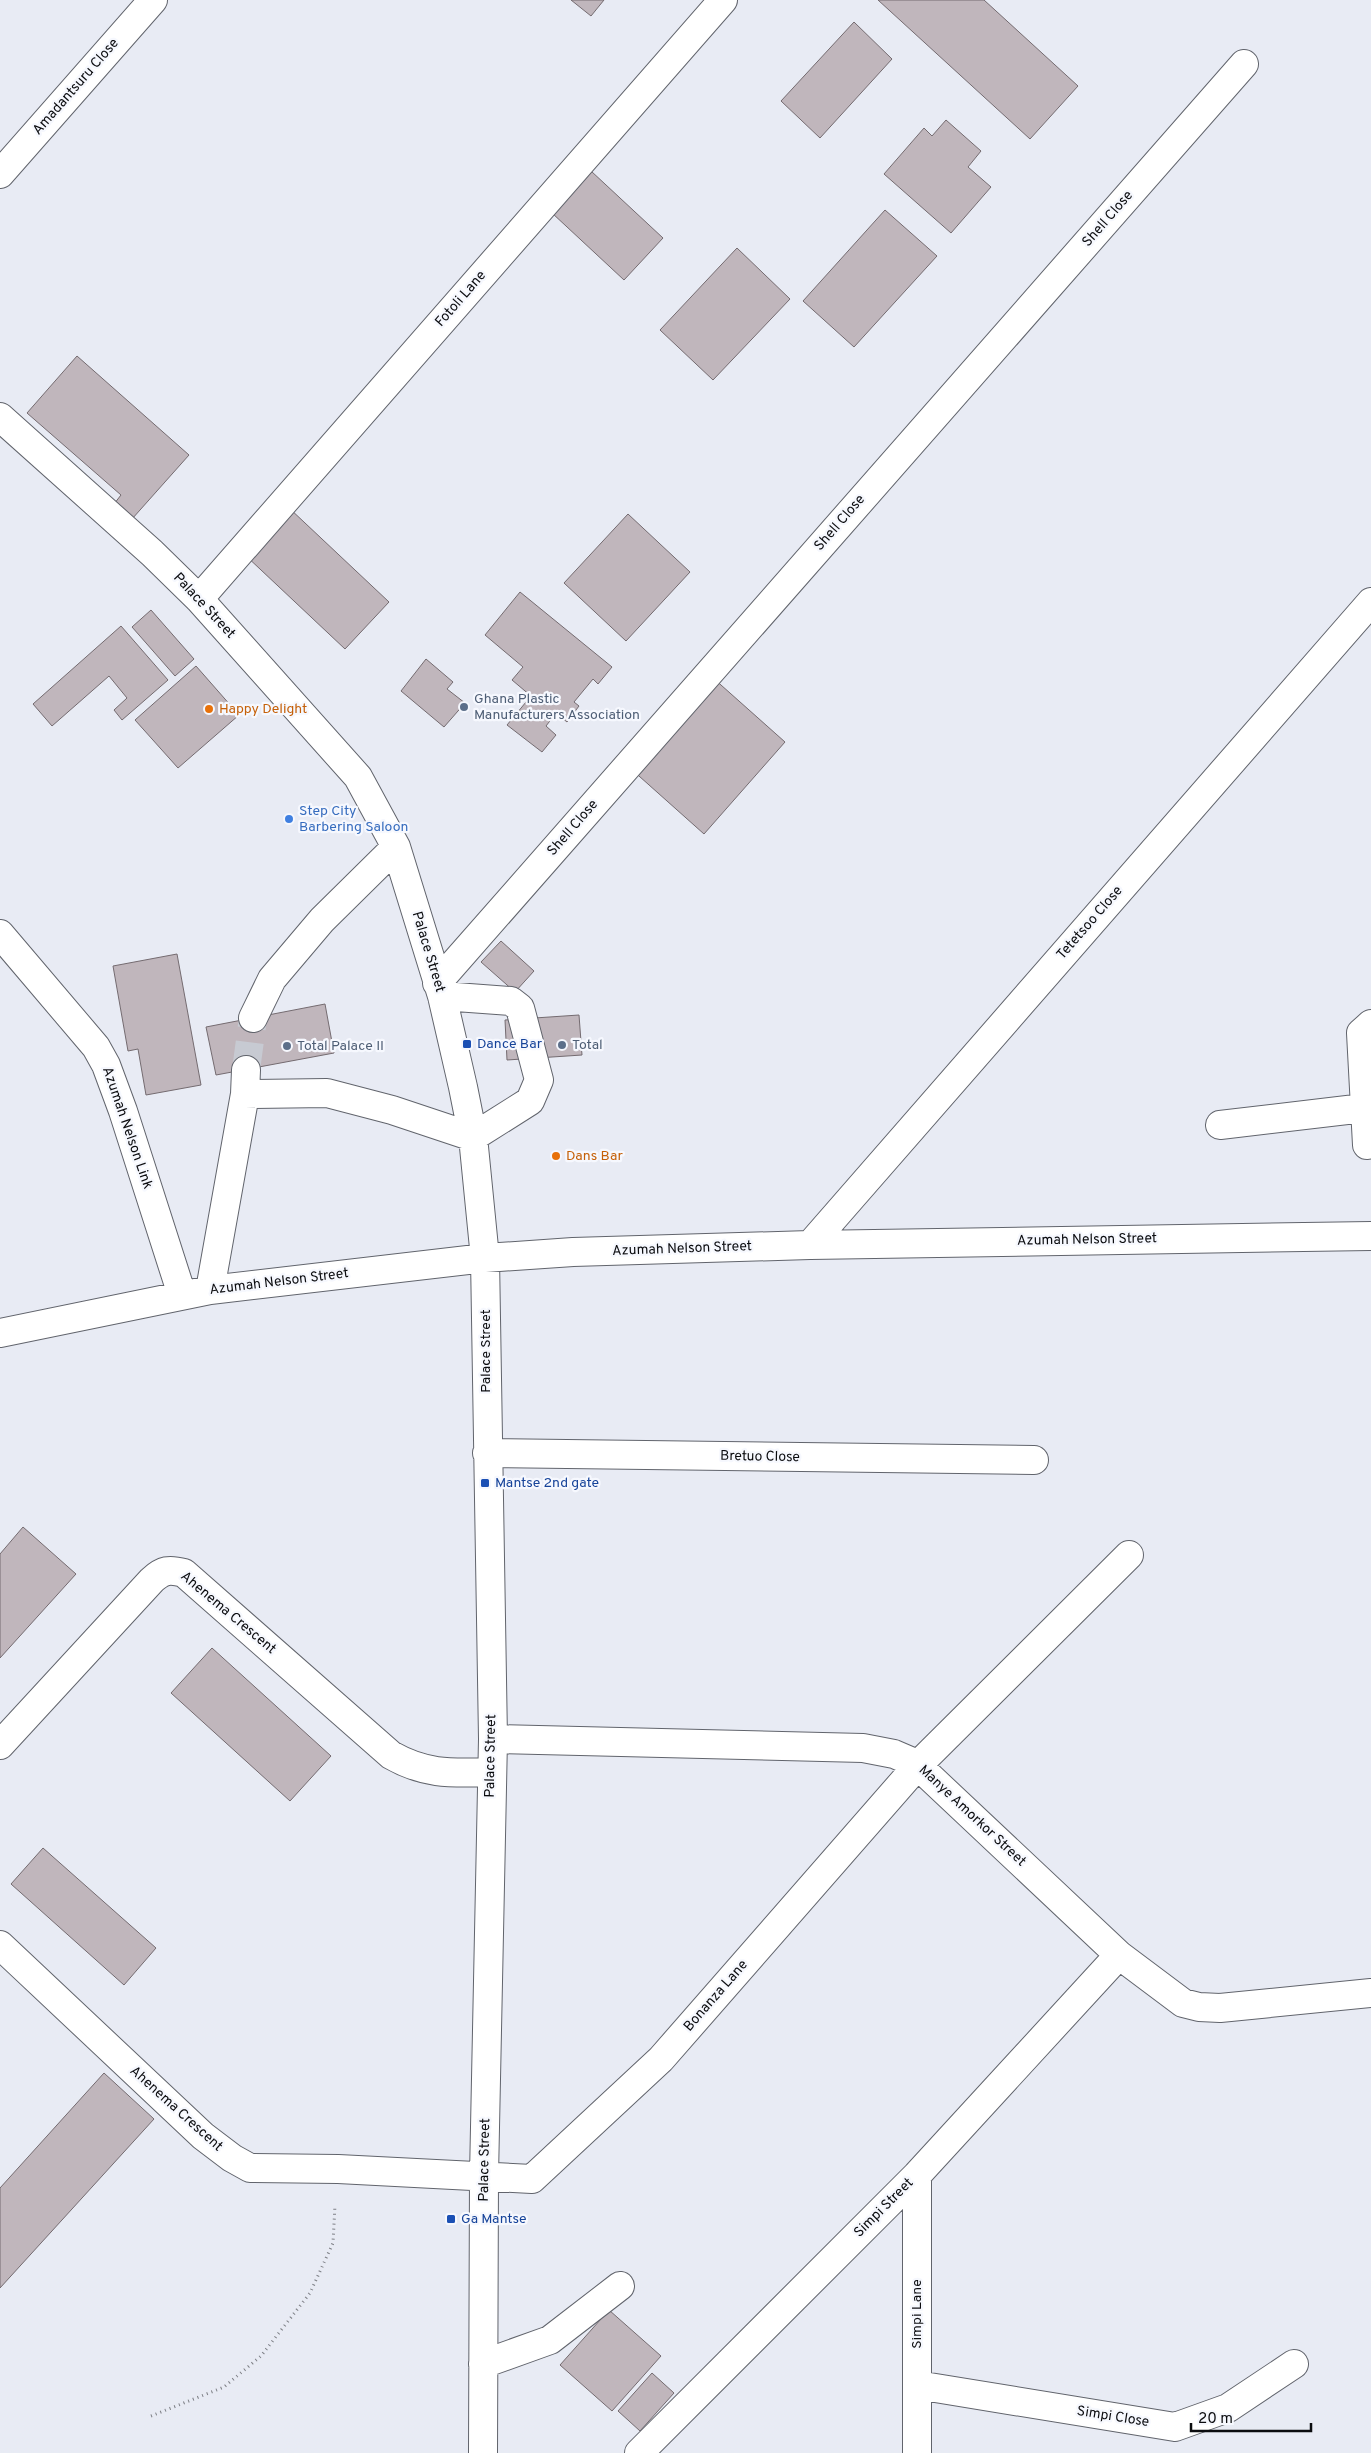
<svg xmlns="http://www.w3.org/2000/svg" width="1371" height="2453" viewBox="0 0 1371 2453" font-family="Overpass,sans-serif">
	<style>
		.building { fill: #c0b6bc; stroke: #746b70 }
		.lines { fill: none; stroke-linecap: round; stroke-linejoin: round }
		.minor-tunnel { stroke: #c7cad2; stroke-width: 28; stroke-dasharray: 28 14; stroke-linecap: butt }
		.minor-casing { stroke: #61646c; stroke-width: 30 }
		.path { stroke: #7d7f85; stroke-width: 3; stroke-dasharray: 1 4; stroke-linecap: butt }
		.minor { stroke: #fff; stroke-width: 28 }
		.service-dot { fill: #5c6f8a; stroke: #f6f8fe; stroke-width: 2 }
		.food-dot { fill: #e8710a; stroke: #f6f8fe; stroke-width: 2 }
		.shop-dot { fill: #3f7fe0; stroke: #f6f8fe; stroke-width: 2 }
		.transit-dot { fill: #1a4fb4; stroke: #f6f8fe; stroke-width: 2 }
		.labels { text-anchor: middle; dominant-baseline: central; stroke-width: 4.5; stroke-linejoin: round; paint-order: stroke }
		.street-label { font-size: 14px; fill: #0b0c0f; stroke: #f6f8fe }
		.service-label { font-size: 14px; fill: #4e5e75; stroke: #f6f8fe; text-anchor: start }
		.food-label { font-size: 14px; fill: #c56008; stroke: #f6f8fe; text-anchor: start }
		.shop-label { font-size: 14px; fill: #366cbe; stroke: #f6f8fe; text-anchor: start }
		.transit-label { font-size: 14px; fill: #164399; stroke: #f6f8fe; text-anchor: start }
	</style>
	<rect width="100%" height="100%" fill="#e8ebf4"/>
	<!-- building -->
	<path class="building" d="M571,0H604L591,16Z
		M878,0H984L1078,86L1030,139Z
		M854,22L892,59L820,138L781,101Z
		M946,120L981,151L968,167L991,187L951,233L884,174L924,128L932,136Z
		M591,171L663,238L624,280L552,213Z
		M885,210L937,256L854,347L803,301Z
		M737,248L790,299L713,380L660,330Z
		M77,356L189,455L132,519L114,504L121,495L27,413Z
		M288,507L389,602L345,649L244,554Z
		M628,514L690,572L626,641L564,583Z
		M520,592L612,667L598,684L593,679L574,702L579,706L567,722L556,713L546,726L556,735L542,752L507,725L531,696L512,680L523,667L485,635Z
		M151,610L194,659L175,676L132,627Z
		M121,626L168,680L122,720L114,710L127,698L109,676L52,726L33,704Z
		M426,659L453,682L447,689L465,703L444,727L401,691Z
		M196,666L239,715L178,768L135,720Z
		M712,677L785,742L704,834L630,768Z
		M501,941L534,971L515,992L481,962Z
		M177,954L201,1085L146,1095L138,1049L128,1051L113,966Z
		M325,1004L334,1053L216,1075L206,1027Z
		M579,1015L582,1055L507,1060L505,1020Z
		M23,1527L76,1574L0,1658V1554Z
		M212,1648L331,1756L290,1801L171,1693Z
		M43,1848L156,1948L124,1985L11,1884Z
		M104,2073L154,2119L0,2288V2188Z
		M609,2310L661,2356L612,2411L560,2365Z
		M652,2373L674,2393L640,2431L618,2411Z"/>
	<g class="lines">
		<!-- minor-tunnel -->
		<path class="minor-tunnel" d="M246,1070L253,1018"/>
		<!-- minor casing -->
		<g class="minor-casing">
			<path id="minor" d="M0,174L153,0
				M0,417L152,553L199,599L358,777L396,847L442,996L463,1087L473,1137L485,1258L493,1739L484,2176L483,2453
				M199,599L723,0
				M0,934L96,1047L106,1065L123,1111L182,1295
				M437,983L1244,64
				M253,1018L272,979L322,920L396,847
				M246,1070L245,1094L327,1093L392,1110L473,1137L530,1101L539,1080L520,1008L511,1001L442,996
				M1220,1125L1364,1108
				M1367,1145L1361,1033L1371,1024
				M810,1245L1371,602
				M210,1290L245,1094
				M0,1333L210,1290L485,1258L573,1252L810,1245L1371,1236
				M487,1453L1034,1460
				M493,1739L863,1748L894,1754L915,1763L1119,1955L1183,2003L1199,2007L1220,2008L1371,1993
				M0,1745L152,1580C163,1570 169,1569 184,1573L391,1755C426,1775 452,1773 491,1772
				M0,1945L203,2136L232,2158L250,2168L338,2169L532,2179L661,2059L918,1765L1129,1555
				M917,2175V2453
				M483,2364L550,2340L620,2286
				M917,2385L1175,2427L1228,2408L1294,2364
				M639,2453L917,2175L1119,1955"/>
		</g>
		<!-- path -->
		<path class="path" d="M151,2416L224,2387L261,2356L310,2293L333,2243L335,2205"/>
		<!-- minor -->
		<use href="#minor" class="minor"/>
	</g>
	<!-- markers -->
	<g class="service-dot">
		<circle cx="464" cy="707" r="5"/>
		<circle cx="562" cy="1045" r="5"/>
		<circle cx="287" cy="1046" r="5"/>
	</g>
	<g class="food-dot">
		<circle cx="209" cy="709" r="5"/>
		<circle cx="556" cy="1156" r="5"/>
	</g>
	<circle class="shop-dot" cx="289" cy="819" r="5"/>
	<g class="transit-dot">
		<rect x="462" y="1039" width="10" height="10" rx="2.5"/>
		<rect x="480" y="1478" width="10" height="10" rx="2.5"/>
		<rect x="446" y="2214" width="10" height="10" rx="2.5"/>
	</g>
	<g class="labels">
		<!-- street labels -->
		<g class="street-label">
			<text transform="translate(76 87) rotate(-49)">Amadantsuru Close</text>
			<text transform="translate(1108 219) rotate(-49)">Shell Close</text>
			<text transform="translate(461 299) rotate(-49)">Fotoli Lane</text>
			<text transform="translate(840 523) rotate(-49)">Shell Close</text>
			<text transform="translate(204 606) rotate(47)">Palace Street</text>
			<text transform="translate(573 828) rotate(-49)">Shell Close</text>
			<text transform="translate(1090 923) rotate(-49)">Tetetsoo Close</text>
			<text transform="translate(428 952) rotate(73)">Palace Street</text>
			<text transform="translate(127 1128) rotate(71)">Azumah Nelson Link</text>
			<text transform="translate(1087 1240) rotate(-1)">Azumah Nelson Street</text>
			<text transform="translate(682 1249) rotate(-2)">Azumah Nelson Street</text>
			<text transform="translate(279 1282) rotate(-7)">Azumah Nelson Street</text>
			<text transform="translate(486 1351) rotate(-90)">Palace Street</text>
			<text transform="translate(760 1457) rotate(1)">Bretuo Close</text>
			<text transform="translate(228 1613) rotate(40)">Ahenema Crescent</text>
			<text transform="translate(491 1756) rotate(-89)">Palace Street</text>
			<text transform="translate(972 1816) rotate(43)">Manye Amorkor Street</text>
			<text transform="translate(716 1996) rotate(-49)">Bonanza Lane</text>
			<text transform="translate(176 2109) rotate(42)">Ahenema Crescent</text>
			<text transform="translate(485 2160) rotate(-89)">Palace Street</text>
			<text transform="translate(884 2208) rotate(-45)">Simpi Street</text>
			<text transform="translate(917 2314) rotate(-90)">Simpi Lane</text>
			<text transform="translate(1113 2417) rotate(9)">Simpi Close</text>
		</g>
		<!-- service labels -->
		<g class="service-label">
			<text x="474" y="699">Ghana Plastic<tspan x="474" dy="16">Manufacturers Association</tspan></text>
			<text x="572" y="1045">Total</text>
			<text x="297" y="1046">Total Palace II</text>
		</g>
		<!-- food labels -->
		<g class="food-label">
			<text x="219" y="709">Happy Delight</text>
			<text x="566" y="1156">Dans Bar</text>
		</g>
		<!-- shop labels -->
		<g class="shop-label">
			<text x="299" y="811">Step City<tspan x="299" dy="16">Barbering Saloon</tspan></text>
		</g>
		<!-- transit labels -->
		<g class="transit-label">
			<text x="477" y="1044">Dance Bar</text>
			<text x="495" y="1483">Mantse 2nd gate</text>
			<text x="461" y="2219">Ga Mantse</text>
		</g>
	</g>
	<!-- scale -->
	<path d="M1191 2423v8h120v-8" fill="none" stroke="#0b0c0f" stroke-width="2.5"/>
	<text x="1198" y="2423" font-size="15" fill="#0b0c0f" stroke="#f6f8fe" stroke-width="4" paint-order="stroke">20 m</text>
</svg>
